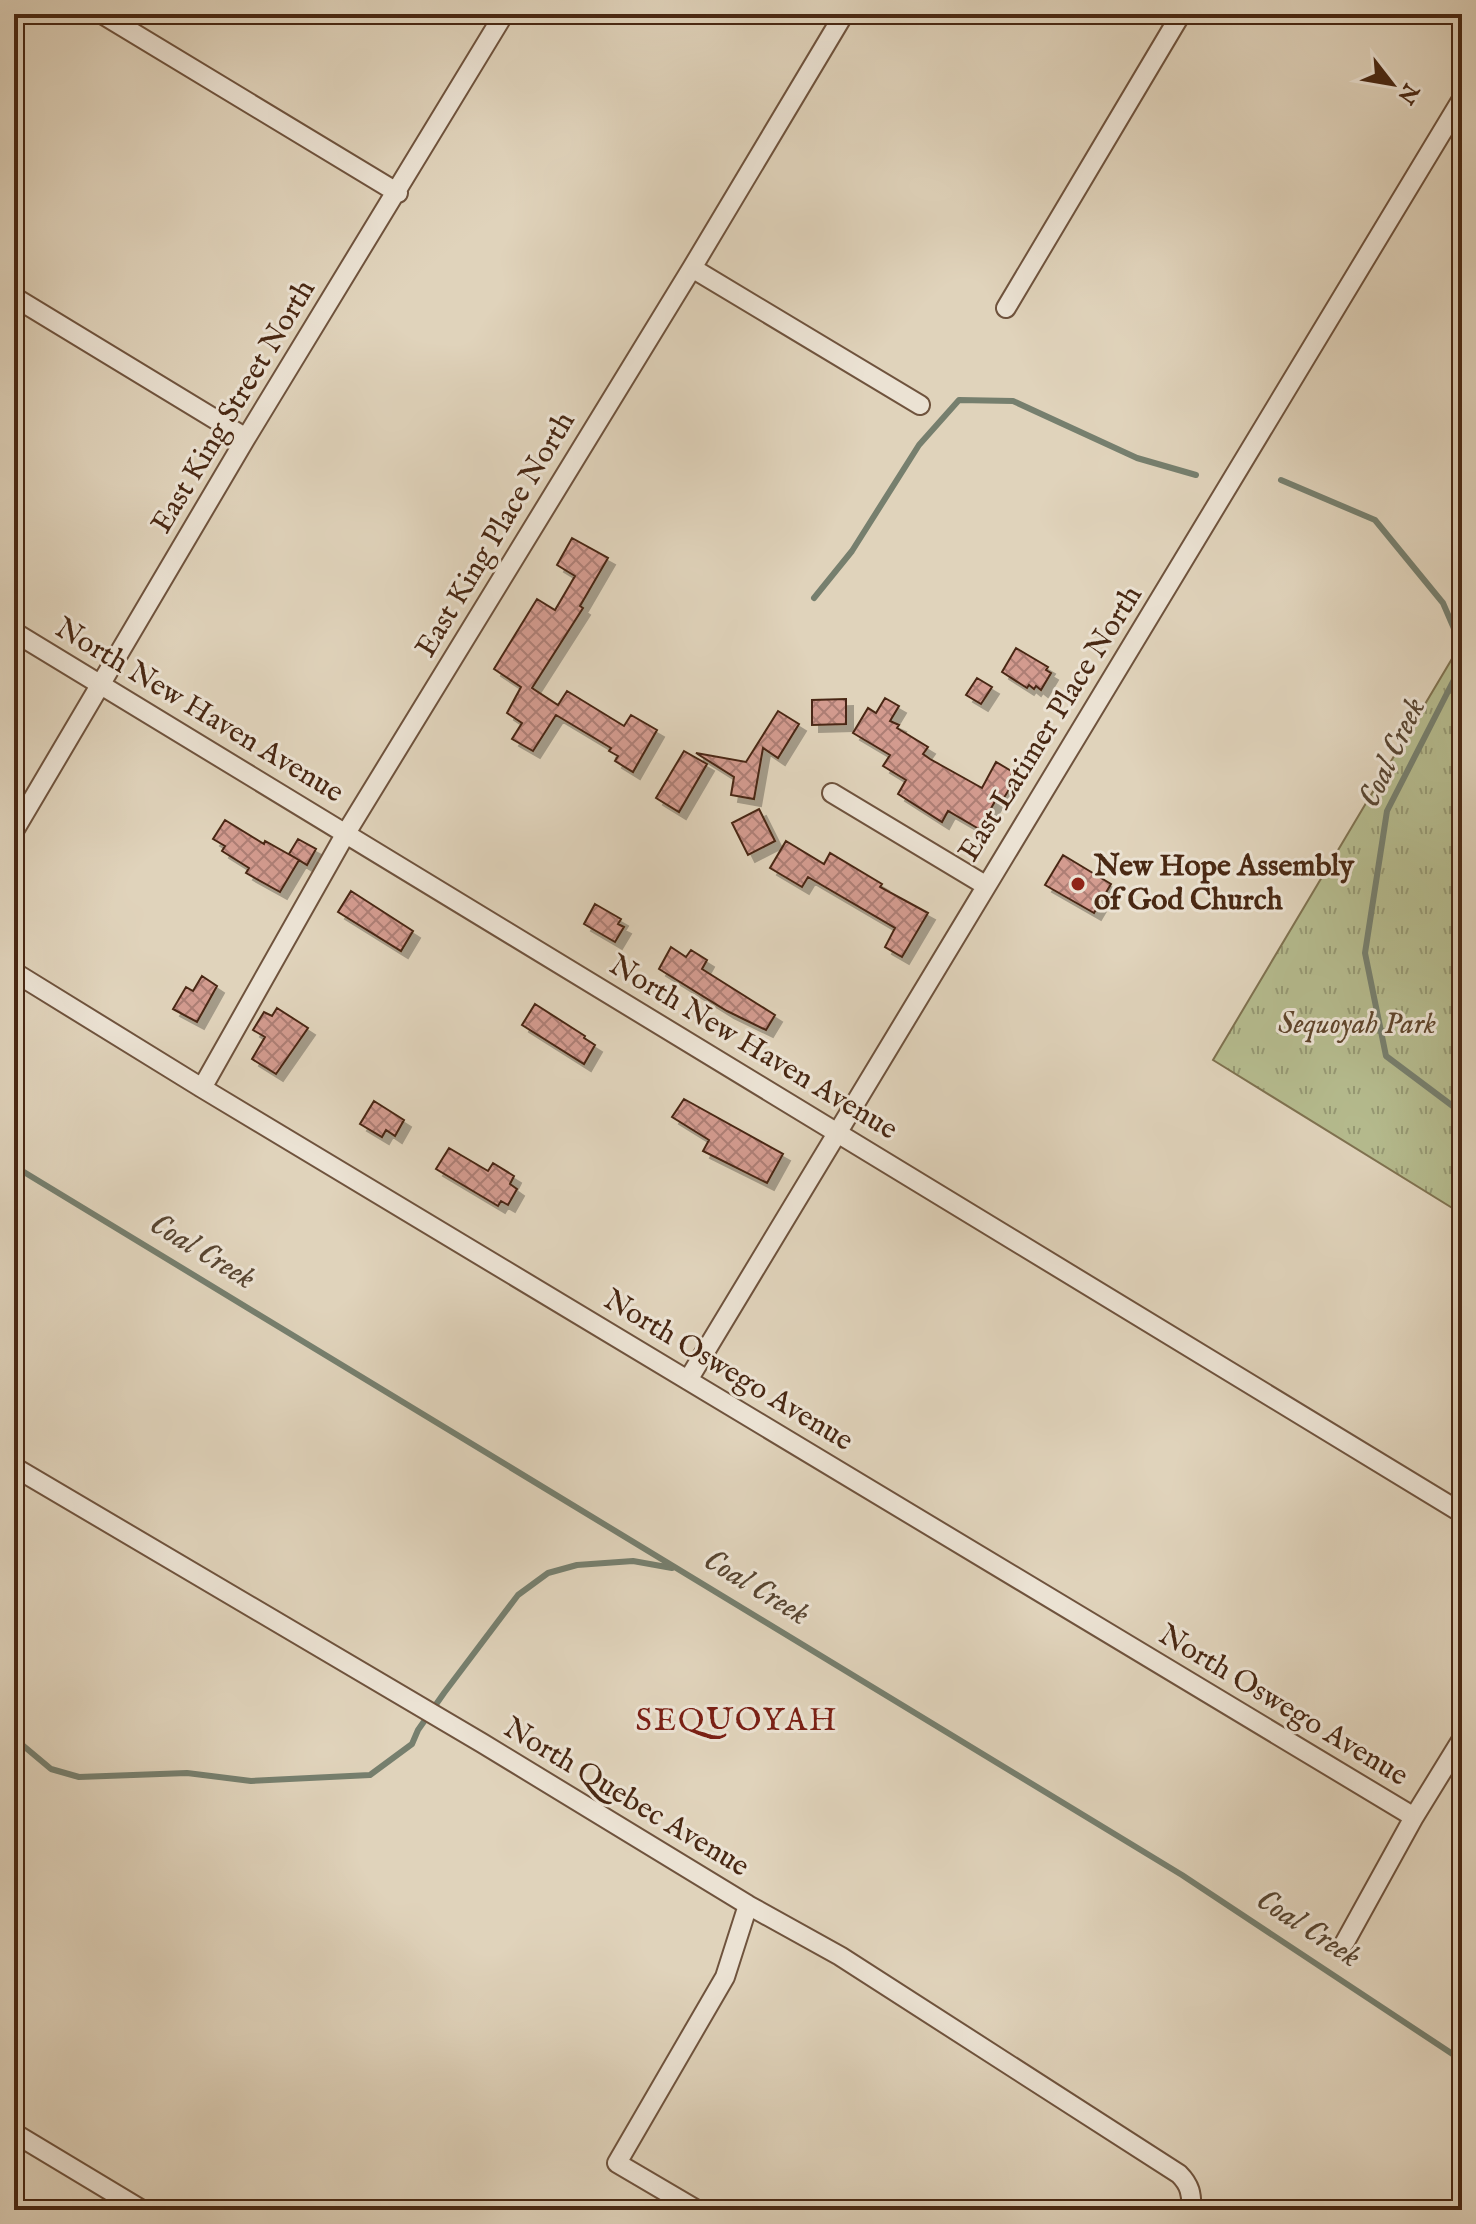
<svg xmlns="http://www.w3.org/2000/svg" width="1476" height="2224" viewBox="0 0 1476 2224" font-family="'IM FELL English',serif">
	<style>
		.park { fill: url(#park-tufts); stroke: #7f7250; stroke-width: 2 }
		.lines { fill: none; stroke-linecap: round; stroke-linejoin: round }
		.stream { stroke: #767f6e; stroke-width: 6 }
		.building { fill: url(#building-cross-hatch); stroke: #492813; stroke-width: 2; filter: url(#shadow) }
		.minor-casing { stroke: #6f533d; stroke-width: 22 }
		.minor { stroke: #ebe2d3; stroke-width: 18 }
		.poi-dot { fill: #8f2418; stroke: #ebe2d3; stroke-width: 3 }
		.labels { text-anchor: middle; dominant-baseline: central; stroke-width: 6; stroke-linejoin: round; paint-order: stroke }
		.street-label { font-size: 30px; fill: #492813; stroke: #ebe2d3 }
		.poi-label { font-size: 30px; font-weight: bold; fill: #492813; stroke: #ebe2d3; text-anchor: start }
		.park-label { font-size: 30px; font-style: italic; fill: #5f452c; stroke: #ebe2d3 }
		.water-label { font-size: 32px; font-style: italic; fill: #584531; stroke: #ebe2d3 }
		.neighbourhood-label { font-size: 32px; letter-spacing: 2px; fill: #7a1f14; stroke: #ebe2d3 }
	</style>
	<defs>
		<pattern id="park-tufts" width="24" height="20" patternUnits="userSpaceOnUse" patternTransform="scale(2)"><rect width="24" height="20" fill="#b5bb8e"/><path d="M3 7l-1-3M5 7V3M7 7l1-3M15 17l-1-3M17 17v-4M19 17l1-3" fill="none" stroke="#959873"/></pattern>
		<pattern id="building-cross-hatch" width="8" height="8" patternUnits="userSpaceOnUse" patternTransform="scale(2)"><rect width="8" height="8" fill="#d39b8f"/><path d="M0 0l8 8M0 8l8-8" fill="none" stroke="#ad7e74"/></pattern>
		<filter id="shadow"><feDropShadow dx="7" dy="7" stdDeviation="0" flood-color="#0004"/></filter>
	</defs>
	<rect width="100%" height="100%" fill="#e0d3bb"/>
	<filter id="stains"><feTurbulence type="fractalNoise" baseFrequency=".0025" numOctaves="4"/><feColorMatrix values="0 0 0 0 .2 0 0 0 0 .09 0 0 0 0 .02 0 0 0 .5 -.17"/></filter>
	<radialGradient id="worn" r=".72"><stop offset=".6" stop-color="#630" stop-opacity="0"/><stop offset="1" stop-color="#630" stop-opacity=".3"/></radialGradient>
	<!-- park -->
	<path class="park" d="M1462,642V1214L1213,1060Z"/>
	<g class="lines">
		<!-- stream -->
		<path class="stream" d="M1281,480L1375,520L1443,603L1462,647
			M814,598L852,551L919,445L959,400L1013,401L1137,458L1196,475
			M1462,664L1387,811L1365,953L1386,1056L1462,1113
			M14,1166L1182,1875L1454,2055L1462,2067
			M14,1738L51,1769L79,1777L187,1773L251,1781L370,1775L412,1744L418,1730L444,1693L518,1595L548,1573L577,1565L633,1561L672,1568"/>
	</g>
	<!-- building -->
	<path class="building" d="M572,538L608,558L580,606L583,608L532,688L558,705L567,691L624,726L631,715L657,730L633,772L615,761L618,756L609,751L611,748L556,715L533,751L512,739L522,723L507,713L521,687L494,669L537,599L555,610L575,576L557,565Z
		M1016,648L1048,667L1046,670L1051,673L1041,690L1036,686L1034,689L1029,685L1027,688L1002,672Z
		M977,678L992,687L981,704L966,695Z
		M885,698L899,706L890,721L899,725L897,728L928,747L923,754L930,759L982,788L996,762L1013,772L1008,781L1013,783L1002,801L997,798L979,829L948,811L942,822L898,794L906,780L883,766L890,755L853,733L868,708L876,713Z
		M846,699V724L812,725V700Z
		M778,711L799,724L778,758L763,748L754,799L731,795L734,777L696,753L746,762Z
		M684,751L707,764L679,812L656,798Z
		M759,809L775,841L748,855L732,823Z
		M225,820L264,844L265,841L299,860L280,892L246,873L249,868L222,851L225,846L213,839Z
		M298,839L316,849L307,865L289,854Z
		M786,841L824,864L830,853L882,884L880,887L928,913L902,957L885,947L895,928L808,877L802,887L770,868Z
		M1063,855L1111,884L1094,913L1045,885Z
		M351,891L413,931L401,951L338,912Z
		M595,904L621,919L618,924L624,927L615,942L584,924Z
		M671,947L686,957L691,950L707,960L702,969L775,1015L766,1030L727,1011L659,969Z
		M202,976L217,986L197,1022L173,1009L186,987L193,991Z
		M535,1004L585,1036L584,1038L595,1045L584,1064L522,1025Z
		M277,1008L308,1028L276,1074L252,1059L265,1037L253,1030L264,1012L272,1016Z
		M684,1099L783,1154L767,1183L703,1151L709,1140L672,1117Z
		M374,1101L404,1120L395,1136L386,1130L382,1137L360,1124Z
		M449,1148L488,1171L493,1163L514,1176L510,1184L517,1189L508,1205L501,1201L498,1206L436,1169Z"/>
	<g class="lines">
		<!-- minor casing -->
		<g class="minor-casing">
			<path id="minor" d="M102,14L398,193
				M692,268L920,405
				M14,297L246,438
				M1006,308L1181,14
				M14,632L1462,1513
				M832,793L985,885
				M14,831L246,438L504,14
				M14,972L202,1088L1414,1817
				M202,1088L346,833L692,268L844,14
				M688,1380C944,952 1206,527 1462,99
				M14,1467L482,1743L748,1905L840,1956L1179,2174C1190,2185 1192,2194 1191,2210
				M1345,1942L1414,1817L1462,1739
				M14,2133L142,2210
				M697,2210L617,2163L725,1977L748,1905"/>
		</g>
		<!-- minor -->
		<use href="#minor" class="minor"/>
	</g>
	<!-- markers -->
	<circle class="poi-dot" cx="1078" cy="884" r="8"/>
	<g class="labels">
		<!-- street labels -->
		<g class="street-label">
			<text transform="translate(234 407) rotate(-59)">East King Street North</text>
			<text transform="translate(496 535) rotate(-59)">East King Place North</text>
			<text transform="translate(199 711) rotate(31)">North New Haven Avenue</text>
			<text transform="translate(1051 724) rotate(-58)">East Latimer Place North</text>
			<text transform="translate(753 1048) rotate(31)">North New Haven Avenue</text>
			<text transform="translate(728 1371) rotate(31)">North Oswego Avenue</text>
			<text transform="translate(1283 1706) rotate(31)">North Oswego Avenue</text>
			<text transform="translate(626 1798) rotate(31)">North Quebec Avenue</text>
		</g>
		<!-- poi labels -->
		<g class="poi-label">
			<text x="1094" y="867">New Hope Assembly<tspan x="1094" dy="34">of God Church</tspan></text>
		</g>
		<!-- park labels -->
		<g class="park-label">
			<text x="1357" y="1025">Sequoyah Park</text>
		</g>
		<!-- water labels -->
		<g class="water-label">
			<text transform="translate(1393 753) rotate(-65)">Coal Creek</text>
			<text transform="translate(202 1252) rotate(31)">Coal Creek</text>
			<text transform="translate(756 1588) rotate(31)">Coal Creek</text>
			<text transform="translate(1308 1929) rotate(33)">Coal Creek</text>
		</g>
		<!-- neighbourhood labels -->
		<g class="neighbourhood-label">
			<text x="737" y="1721">SEQUOYAH</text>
		</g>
	</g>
	<!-- margin -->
	<rect width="1476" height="2224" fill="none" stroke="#e0d3bb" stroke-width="48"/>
	<rect x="16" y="16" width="1444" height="2192" fill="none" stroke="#492813" stroke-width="4"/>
	<rect x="24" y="24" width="1428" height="2176" fill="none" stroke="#492813" stroke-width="2"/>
	<!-- north arrow -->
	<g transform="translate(1392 84) rotate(121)" stroke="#ebe2d3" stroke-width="6" paint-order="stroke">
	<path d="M0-6L14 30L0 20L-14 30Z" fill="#492813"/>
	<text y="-12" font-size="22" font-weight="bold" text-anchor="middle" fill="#492813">N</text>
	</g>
	<rect width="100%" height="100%" filter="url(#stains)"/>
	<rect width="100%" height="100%" fill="url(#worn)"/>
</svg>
